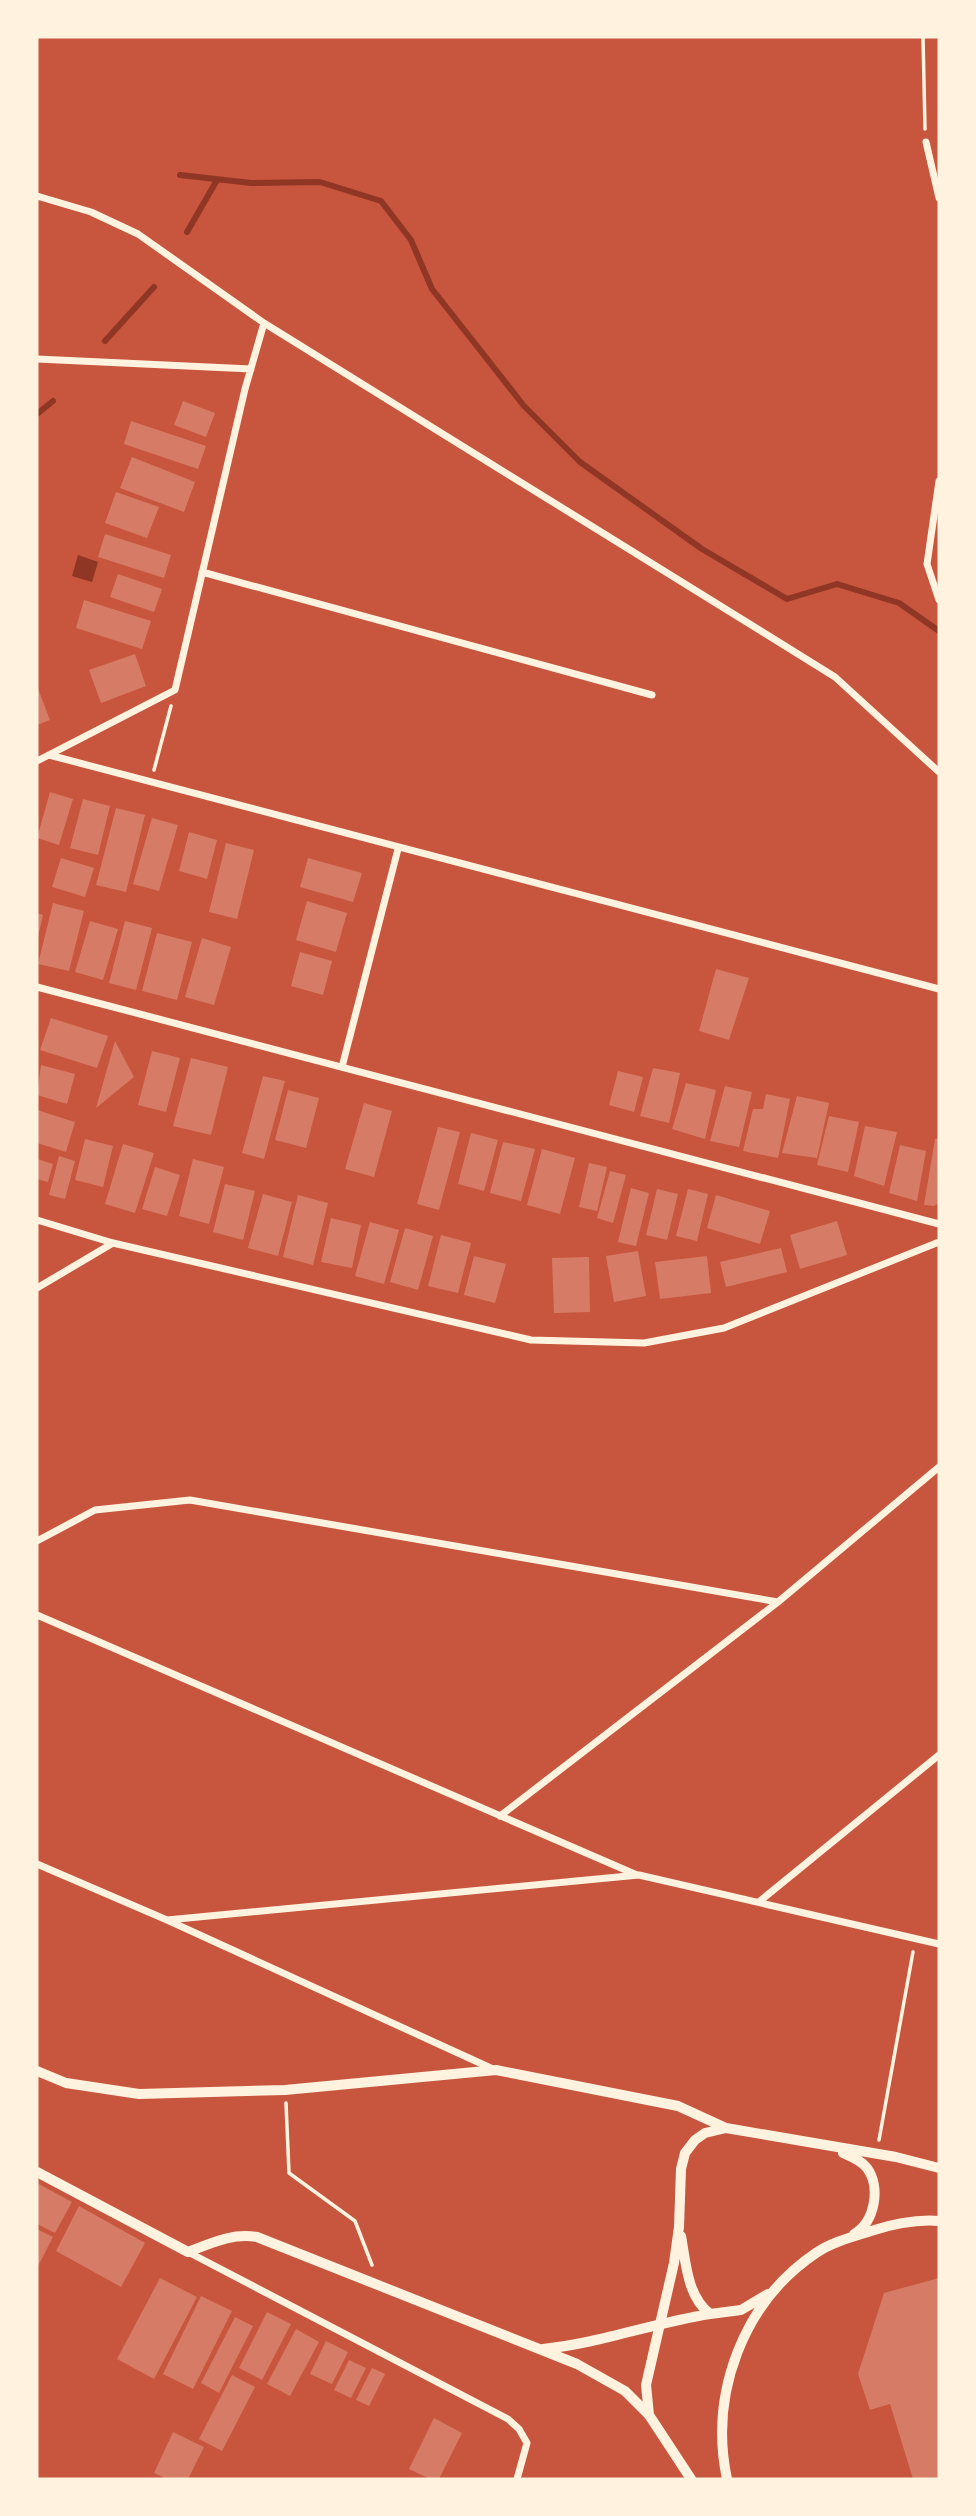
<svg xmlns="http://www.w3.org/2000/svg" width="976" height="2516" viewBox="0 0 976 2516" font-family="'Noto Sans',sans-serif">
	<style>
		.water { fill: #8f3625 }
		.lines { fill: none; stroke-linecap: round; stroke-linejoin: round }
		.stream { stroke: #8f3625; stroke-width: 6 }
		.building { fill: #d67c66 }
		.path { stroke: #fff3e0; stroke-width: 3.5 }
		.minor { stroke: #fff3e0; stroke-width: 7 }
		.tertiary { stroke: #fff3e0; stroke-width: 10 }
	</style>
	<rect width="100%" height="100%" fill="#c8553d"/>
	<!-- water -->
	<path class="water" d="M78,555L98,562L92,582L72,576Z"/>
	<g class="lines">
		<!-- stream -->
		<path class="stream" d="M180,175L251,183L320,182L381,201L411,240L432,289L524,406L580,462L702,549L787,599L837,584L899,603L939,631
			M187,232L217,180
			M105,341L154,287
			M37,414L53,401"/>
	</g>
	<!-- building -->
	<path class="building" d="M183,401L215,413L206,437L174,425Z
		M131,421L206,446L198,469L124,444Z
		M132,457L195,482L184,512L120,488Z
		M116,492L159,507L147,538L105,523Z
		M105,534L171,555L164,578L98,557Z
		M118,574L162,589L154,612L110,597Z
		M84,600L151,621L142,649L76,628Z
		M135,654L146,686L101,703L89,670Z
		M37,686L50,720L37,725Z
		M50,792L73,799L59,845L37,838Z
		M83,799L110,806L98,855L70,848Z
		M116,808L145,815L126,892L96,885Z
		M152,818L178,825L159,891L133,884Z
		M189,832L217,840L207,879L179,871Z
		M226,843L254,850L237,919L209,912Z
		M61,858L94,868L85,897L52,887Z
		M308,858L362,873L353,902L300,887Z
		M307,901L347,913L336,952L296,940Z
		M53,903L84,911L69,971L38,964Z
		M37,913L43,915L38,937L37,936Z
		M90,921L118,929L103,980L75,972Z
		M125,921L152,928L136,990L109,983Z
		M157,933L192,942L177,1000L142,991Z
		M202,938L231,947L214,1005L185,997Z
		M300,952L332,961L323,995L291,986Z
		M716,969L749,978L729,1040L699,1031Z
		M51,1018L108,1036L97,1068L40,1050Z
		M115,1041L134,1077L96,1108Z
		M152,1051L180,1058L166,1112L138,1105Z
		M191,1058L228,1067L211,1135L173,1126Z
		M41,1065L75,1074L67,1104L37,1095Z
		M653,1068L680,1073L669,1123L640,1116Z
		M618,1071L643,1077L634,1112L609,1105Z
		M263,1076L285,1081L264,1159L242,1153Z
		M686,1083L716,1090L705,1139L672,1129Z
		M725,1086L752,1092L739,1147L710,1141Z
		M288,1090L319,1098L306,1148L275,1140Z
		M766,1094L790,1099L778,1158L743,1151L753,1109H763Z
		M797,1096L829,1103L817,1158L782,1153Z
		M364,1103L392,1111L374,1177L345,1169Z
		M37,1110L75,1122L66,1152L37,1143Z
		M829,1116L859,1122L848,1172L817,1165Z
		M865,1126L897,1132L884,1186L854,1176Z
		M438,1127L460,1132L439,1210L417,1204Z
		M471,1133L498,1140L484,1191L458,1184Z
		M939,1138V1203L934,1206L924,1205L935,1139Z
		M85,1139L113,1146L103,1187L75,1180Z
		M503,1142L535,1149L521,1201L490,1193Z
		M123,1144L154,1153L135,1213L105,1204Z
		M900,1145L926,1151L917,1201L889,1193Z
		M542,1149L575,1158L560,1214L527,1205Z
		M59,1156L75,1161L65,1199L49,1195Z
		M37,1159L53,1164L48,1182L37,1179Z
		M193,1159L224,1167L209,1224L179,1216Z
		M589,1163L607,1167L597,1211L579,1207Z
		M155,1167L180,1175L167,1216L142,1209Z
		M610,1171L626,1175L613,1223L597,1218Z
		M225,1184L255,1191L243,1240L213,1232Z
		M631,1188L649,1193L636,1246L618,1242Z
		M657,1189L678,1194L667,1240L646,1235Z
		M688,1189L708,1194L697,1241L676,1236Z
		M263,1194L292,1202L278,1256L248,1248Z
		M298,1195L328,1203L313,1265L283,1257Z
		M716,1195L770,1211L760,1244L707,1228Z
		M331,1218L361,1225L352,1268L321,1262Z
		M837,1221L847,1255L800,1269L790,1235Z
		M370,1222L399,1230L384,1284L355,1276Z
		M405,1228L433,1236L418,1290L390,1282Z
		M441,1235L471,1243L458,1293L428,1286Z
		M781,1248L787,1272L726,1287L720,1262Z
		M638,1251L646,1296L614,1302L606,1256Z
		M474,1256L506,1264L495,1303L464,1295Z
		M707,1256L711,1293L660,1299L655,1262Z
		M589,1257L590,1312L554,1313L552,1258Z
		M37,2183L72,2202L55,2233L37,2224Z
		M79,2206L145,2243L121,2287L56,2251Z
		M37,2229L53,2237L37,2268Z
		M160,2278L197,2297L154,2379L117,2359Z
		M939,2278V2479H913L890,2404L870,2410L858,2374L884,2293Z
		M201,2296L232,2311L193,2389L163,2374Z
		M267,2312L291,2324L262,2380L239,2368Z
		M235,2317L253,2326L219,2393L201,2383Z
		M296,2329L319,2342L290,2396L267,2384Z
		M326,2341L348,2352L332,2384L310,2374Z
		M349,2360L366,2368L351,2398L334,2390Z
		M372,2368L385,2374L369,2406L356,2400Z
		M232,2375L255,2387L222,2451L199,2439Z
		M434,2418L462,2433L439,2479H430L409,2469Z
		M173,2432L204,2447L188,2479H167L154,2473Z"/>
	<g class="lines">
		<!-- path -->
		<path class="path" d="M923,37L925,129
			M154,770L171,706
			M286,2103L289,2173L355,2221L372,2265
			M879,2140L913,1952"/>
		<!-- minor -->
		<path class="minor" d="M926,142L939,198
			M37,196L91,212L138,234L264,323L835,677L939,772
			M37,359L251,369
			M939,481L927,564L939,600
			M202,572L652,695
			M49,755L939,989
			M37,761L175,690L245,389L264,323
			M37,987L939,1224
			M342,1067L398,849
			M37,1220L113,1243L531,1340L644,1343L724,1328L939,1242
			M37,1288L113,1243
			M37,1541L95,1510L190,1500L778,1602
			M37,1615L637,1875
			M500,1816L778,1602L939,1467
			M37,1864L167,1920L493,2069
			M760,1901L939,1755
			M167,1920L639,1875L939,1944
			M188,2252L508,2419L519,2429L527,2443L517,2479"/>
		<!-- tertiary -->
		<path class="tertiary" d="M37,2071L66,2083L139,2094L285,2090L496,2070L678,2106L726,2128L896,2157L939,2168
			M843,2153C852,2157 861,2160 867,2168C881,2187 875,2222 854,2234
			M37,2172L188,2252C212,2243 231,2233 257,2237L577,2364L625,2391L649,2415
			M681,2236C686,2263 687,2296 710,2314L741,2310L768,2294
			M543,2349C601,2343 653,2323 710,2314
			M691,2479L649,2415L646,2385L674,2263L679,2227L681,2169L685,2153L695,2140L705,2133L726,2128
			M727,2479C709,2394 743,2302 816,2253C832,2242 852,2237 871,2231C893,2224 915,2219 939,2221"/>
	</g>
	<!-- border -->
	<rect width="976" height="2516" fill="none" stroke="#fff3e0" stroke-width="77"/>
</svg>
